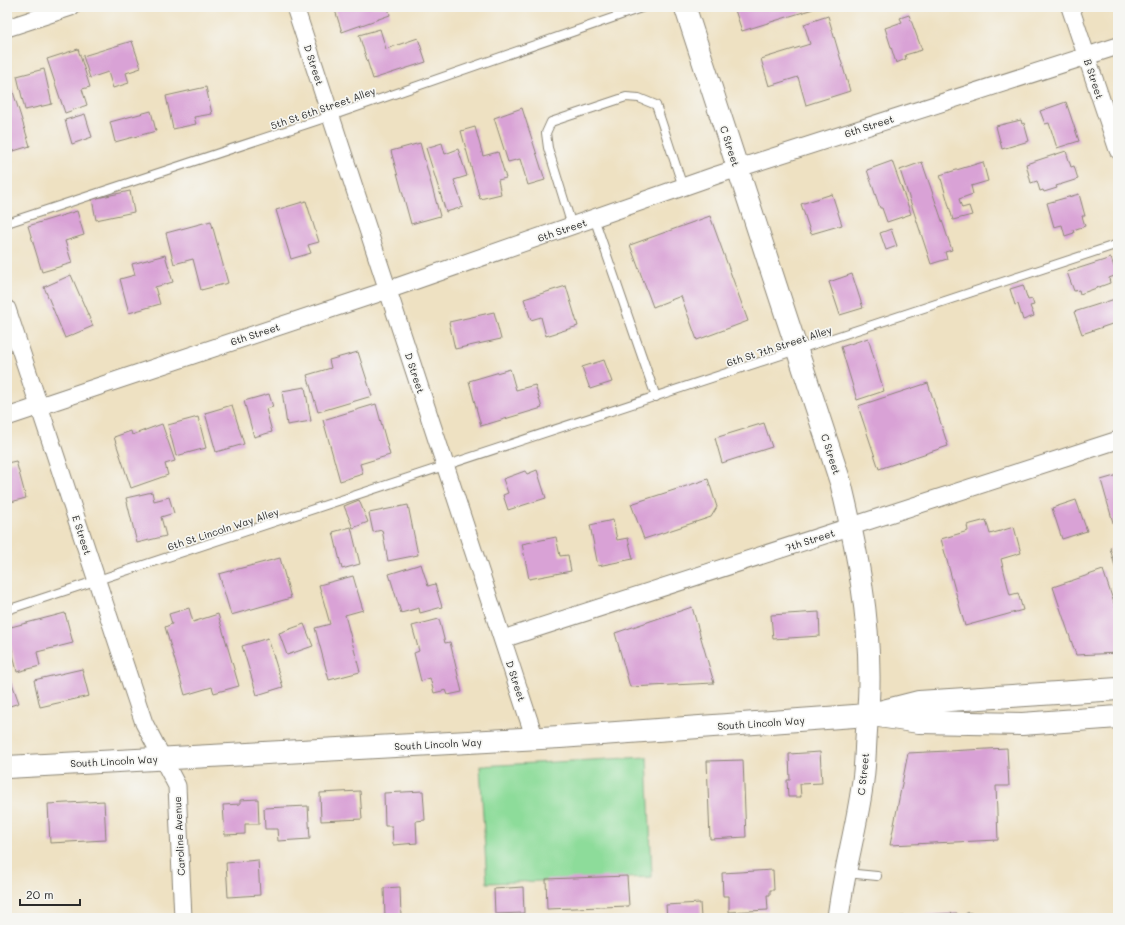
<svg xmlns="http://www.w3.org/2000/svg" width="1125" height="925" viewBox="0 0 1125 925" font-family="Mali,sans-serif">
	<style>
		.green { fill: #8ddc9a; stroke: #5c8462 }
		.building { fill: #d9a2d6 }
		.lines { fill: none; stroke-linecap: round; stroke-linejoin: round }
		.service-casing { stroke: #8c8676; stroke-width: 10 }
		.minor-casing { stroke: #8c8676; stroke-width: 19 }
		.tertiary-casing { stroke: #8c8676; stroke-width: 23 }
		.secondary-casing { stroke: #8c8676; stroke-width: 24 }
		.service { stroke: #fff; stroke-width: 8 }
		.minor { stroke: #fff; stroke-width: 17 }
		.tertiary { stroke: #fff; stroke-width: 21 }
		.secondary { stroke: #fff; stroke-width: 22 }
		.labels { text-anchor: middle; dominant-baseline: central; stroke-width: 3.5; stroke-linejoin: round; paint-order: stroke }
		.street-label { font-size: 10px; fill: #2b2b2b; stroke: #f6f6f2 }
	</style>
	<rect width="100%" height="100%" fill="#f6f6f2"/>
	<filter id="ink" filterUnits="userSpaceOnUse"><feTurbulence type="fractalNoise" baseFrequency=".025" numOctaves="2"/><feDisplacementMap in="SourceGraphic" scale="8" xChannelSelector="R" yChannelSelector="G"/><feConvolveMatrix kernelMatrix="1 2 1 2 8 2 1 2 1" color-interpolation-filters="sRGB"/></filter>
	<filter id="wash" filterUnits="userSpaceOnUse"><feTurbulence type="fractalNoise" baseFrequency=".012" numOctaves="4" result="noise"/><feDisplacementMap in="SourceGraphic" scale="16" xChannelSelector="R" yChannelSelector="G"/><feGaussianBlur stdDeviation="0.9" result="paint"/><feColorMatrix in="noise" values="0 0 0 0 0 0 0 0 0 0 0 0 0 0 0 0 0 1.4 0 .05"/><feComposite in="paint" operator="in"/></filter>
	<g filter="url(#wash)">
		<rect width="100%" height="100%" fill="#eee1c2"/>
		<!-- green -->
		<path class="green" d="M647,757L652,877L487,883L480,766Z"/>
		<g id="blocks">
			<!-- building -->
			<path class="building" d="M334,7H388L390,15L342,32Z
				M734,7H813V9L742,31Z
				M909,15L922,50L905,55L906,59L896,63L885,28L902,22L900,18Z
				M828,16L850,91L806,105L798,77L769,86L761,59L810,44L804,24Z
				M380,29L386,49L418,38L426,62L373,79L359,35Z
				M132,41L141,68L126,73L129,83L113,88L108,72L90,78L83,56Z
				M78,49L90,87L82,89L87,105L65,113L47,59Z
				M44,69L52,104L25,110L17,76Z
				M10,82L30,146L7,153V83Z
				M206,87L212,114L194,117L196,124L173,129L166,96Z
				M1066,102L1079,141L1057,148L1049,123L1045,124L1040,111Z
				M522,108L545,180L528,185L520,159L508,162L494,118Z
				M151,111L156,131L115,142L110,122Z
				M85,114L92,137L72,144L65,120Z
				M1021,120L1022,124L1024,123L1029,141L1002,149L996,126Z
				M475,127L483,156L498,152L506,178L498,180L501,194L480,199L461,131Z
				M420,143L440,216L411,224L391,151Z
				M442,143L445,154L458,149L467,176L454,180L463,207L446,212L426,148Z
				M1066,151L1071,167L1074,166L1078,179L1056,186L1057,188L1044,192L1043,190L1040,191L1037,181L1031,183L1026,164Z
				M892,161L911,214L887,222L882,208H880L867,170Z
				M922,162L952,250L945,252L947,259L931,264L900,170Z
				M983,162L988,181L971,186L973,194L959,199L962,208L969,206L972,215L953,220L940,175Z
				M130,191L134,212L96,220L92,199Z
				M832,194L842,225L811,234L801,204Z
				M1079,194L1085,216H1082L1085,226L1073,230L1074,233L1065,236L1062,225L1054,227L1047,203Z
				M306,201L319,242L308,245L311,253L291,259L276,210Z
				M77,211L84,235L65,241L72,263L42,272L28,226Z
				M710,216L748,321L697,340L681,296L653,307L630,245Z
				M211,221L228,283L201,290L193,259L174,264L166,233Z
				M891,229L897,246L886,250L880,233Z
				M165,255L173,282L155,287L160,304L129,313L120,279L135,275L132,264Z
				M1111,258L1117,275L1109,278L1110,283L1080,294L1079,290L1074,291L1067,272Z
				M852,274L863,308L840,315L829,282Z
				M71,275L93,326L65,338L44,287Z
				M1023,285L1028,300L1032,299L1034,305L1030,306L1034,316L1023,320L1018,304L1015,305L1010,289Z
				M566,286L578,326L546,336L541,317L531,320L524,299Z
				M1115,299L1117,304L1118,303V322L1082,334L1074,312Z
				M494,312L501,339L455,349L449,322Z
				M868,338L884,391L857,400L841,347Z
				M358,352L372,396L318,412L307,375L331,368L329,360Z
				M604,360L612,382L590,389L582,367Z
				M510,369L516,390L535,385L542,408L481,426L469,381Z
				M928,383L948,446L879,469L858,406Z
				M305,387L311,421L287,425L282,391Z
				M269,394L273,407L266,409L272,432L254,437L244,401Z
				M376,404L390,455L360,464L363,474L340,481L323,420Z
				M232,405L244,444L216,452L205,413Z
				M198,417L206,448L176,456L168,425Z
				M764,423L772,447L722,463L715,438Z
				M162,424L175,461L165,464L168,475L131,488L114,437L131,431L132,435Z
				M16,461L26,498L7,503V463Z
				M537,470L546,498L508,510L503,495L508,493L503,479L525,471L527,474Z
				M1118,475V532L1116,533L1101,480Z
				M708,479L717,507L711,517L644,539L631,504Z
				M152,492L154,501L169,497L174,513L161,517L166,536L137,543L126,498Z
				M359,500L368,522L353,528L344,506Z
				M1076,500L1087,531L1062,539L1052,508Z
				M408,505L418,555L388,561L382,530L373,532L369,513Z
				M613,520L617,540L628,538L633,559L598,566L590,525Z
				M986,520L990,534L1014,527L1021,553L1001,559L1010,595L1018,593L1023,610L965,626L941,539L968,531L967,525Z
				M351,527L360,564L342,569L333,532Z
				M556,537L560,556L568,555L571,571L529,579L522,544Z
				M1118,546V570H1116L1110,548Z
				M280,558L291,598L231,615L219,574Z
				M421,564L428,586L435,584L442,607L420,613L419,608L401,613L389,574Z
				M1103,570L1118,615V653L1076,655L1053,587Z
				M353,576L363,610L345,615L360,672L329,680L315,628L330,624L319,585Z
				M692,607L714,683L630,687L615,633Z
				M189,608L193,622L218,614L239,686L214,693L212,687L185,695L165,627L172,624L169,614Z
				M819,612L820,636L773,639L771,615Z
				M65,613L73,643L37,652L40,666L17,672L7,628Z
				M439,619L445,643L450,642L462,692L448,695L446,690L434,693L430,678L421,681L414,653L419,651L412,626Z
				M304,624L313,646L287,655L279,633Z
				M268,638L283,687L257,695L242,646Z
				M7,669L19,703L7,707Z
				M82,669L89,696L40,707L34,680Z
				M1007,748L1009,786H996L998,840L890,845L908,753Z
				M820,752L822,783L800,784L801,797H788L787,780H790L789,754Z
				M743,760L746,837L710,839L707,761Z
				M360,791L362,819L321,821L320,793Z
				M423,791L425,820L416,821L417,843L393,845L392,826H385L384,793Z
				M258,799L259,824H245V834L225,835L223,805L240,804V800Z
				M104,801L106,840L50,843L48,804Z
				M308,806L310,839L278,841L277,829H265L264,808Z
				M258,860L260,895L228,897L226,863Z
				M773,870L774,890H770V895H767L768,910L729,912V896H723L722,873Z
				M627,876L629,906L547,909L546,879Z
				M400,887L401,918H385L384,888Z
				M523,887L524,913L495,914L494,889Z
				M700,903L701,918H667L666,905Z
				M957,913L958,918H890V917Z"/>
		</g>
	</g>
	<g filter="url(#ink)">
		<use href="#blocks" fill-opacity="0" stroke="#8c8676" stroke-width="1"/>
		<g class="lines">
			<!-- service casing -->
			<g class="service-casing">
				<path id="service" d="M594,218L656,397
					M7,223L331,116L644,7
					M572,226L548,148L546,133L551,122L626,97L639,98L656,105L683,187
					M7,610L1118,244
					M846,873L877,876
					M969,917V918"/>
			</g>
			<!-- minor casing -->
			<g class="minor-casing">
				<path id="minor" d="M295,7L535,739
					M1070,7L1118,150
					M7,28L71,7
					M7,309L144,723L177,786L183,918
					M7,417L388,290L717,175L1118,46
					M503,639L1118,440"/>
			</g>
			<!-- tertiary casing -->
			<g class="tertiary-casing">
				<path id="tertiary" d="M685,7L841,484C857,550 870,616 869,684C869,702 867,721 866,739C865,755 865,771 862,787C856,831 843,874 838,918"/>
			</g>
			<!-- secondary casing -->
			<g class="secondary-casing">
				<path id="secondary" d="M879,716L919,722L1022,724L1118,717
					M7,767L560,737L868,715L919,702L1118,689"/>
			</g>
			<!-- service -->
			<use href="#service" class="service"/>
			<!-- minor -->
			<use href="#minor" class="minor"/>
			<!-- tertiary -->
			<use href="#tertiary" class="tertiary"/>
			<!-- secondary -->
			<use href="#secondary" class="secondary"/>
		</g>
	</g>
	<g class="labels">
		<!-- street labels -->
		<g class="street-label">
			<text transform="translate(314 65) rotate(72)">D Street</text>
			<text transform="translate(1094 79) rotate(72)">B Street</text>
			<text transform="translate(323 108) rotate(-19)">5th St 6th Street Alley</text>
			<text transform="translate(869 126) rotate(-18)">6th Street</text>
			<text transform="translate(730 146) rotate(72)">C Street</text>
			<text transform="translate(562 230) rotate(-19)">6th Street</text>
			<text transform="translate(255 334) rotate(-18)">6th Street</text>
			<text transform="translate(779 346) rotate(-18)">6th St 7th Street Alley</text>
			<text transform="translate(415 373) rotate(72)">D Street</text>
			<text transform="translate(831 454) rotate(72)">C Street</text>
			<text transform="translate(223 529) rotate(-18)">6th St Lincoln Way Alley</text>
			<text transform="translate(82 535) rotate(72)">E Street</text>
			<text transform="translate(810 540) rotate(-18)">7th Street</text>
			<text transform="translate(516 681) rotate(72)">D Street</text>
			<text transform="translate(761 723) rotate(-4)">South Lincoln Way</text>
			<text transform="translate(438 744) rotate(-3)">South Lincoln Way</text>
			<text transform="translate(114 761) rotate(-3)">South Lincoln Way</text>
			<text transform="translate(863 774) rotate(-84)">C Street</text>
			<text transform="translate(179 836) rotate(-93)">Caroline Avenue</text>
		</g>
	</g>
	<!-- margin -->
	<rect width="1125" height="925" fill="none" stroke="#f6f6f2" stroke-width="24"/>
	<!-- scale -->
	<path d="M20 899v6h60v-6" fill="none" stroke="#2b2b2b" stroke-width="2"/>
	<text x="26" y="899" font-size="12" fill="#2b2b2b" stroke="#f6f6f2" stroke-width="3" paint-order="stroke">20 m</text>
</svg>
